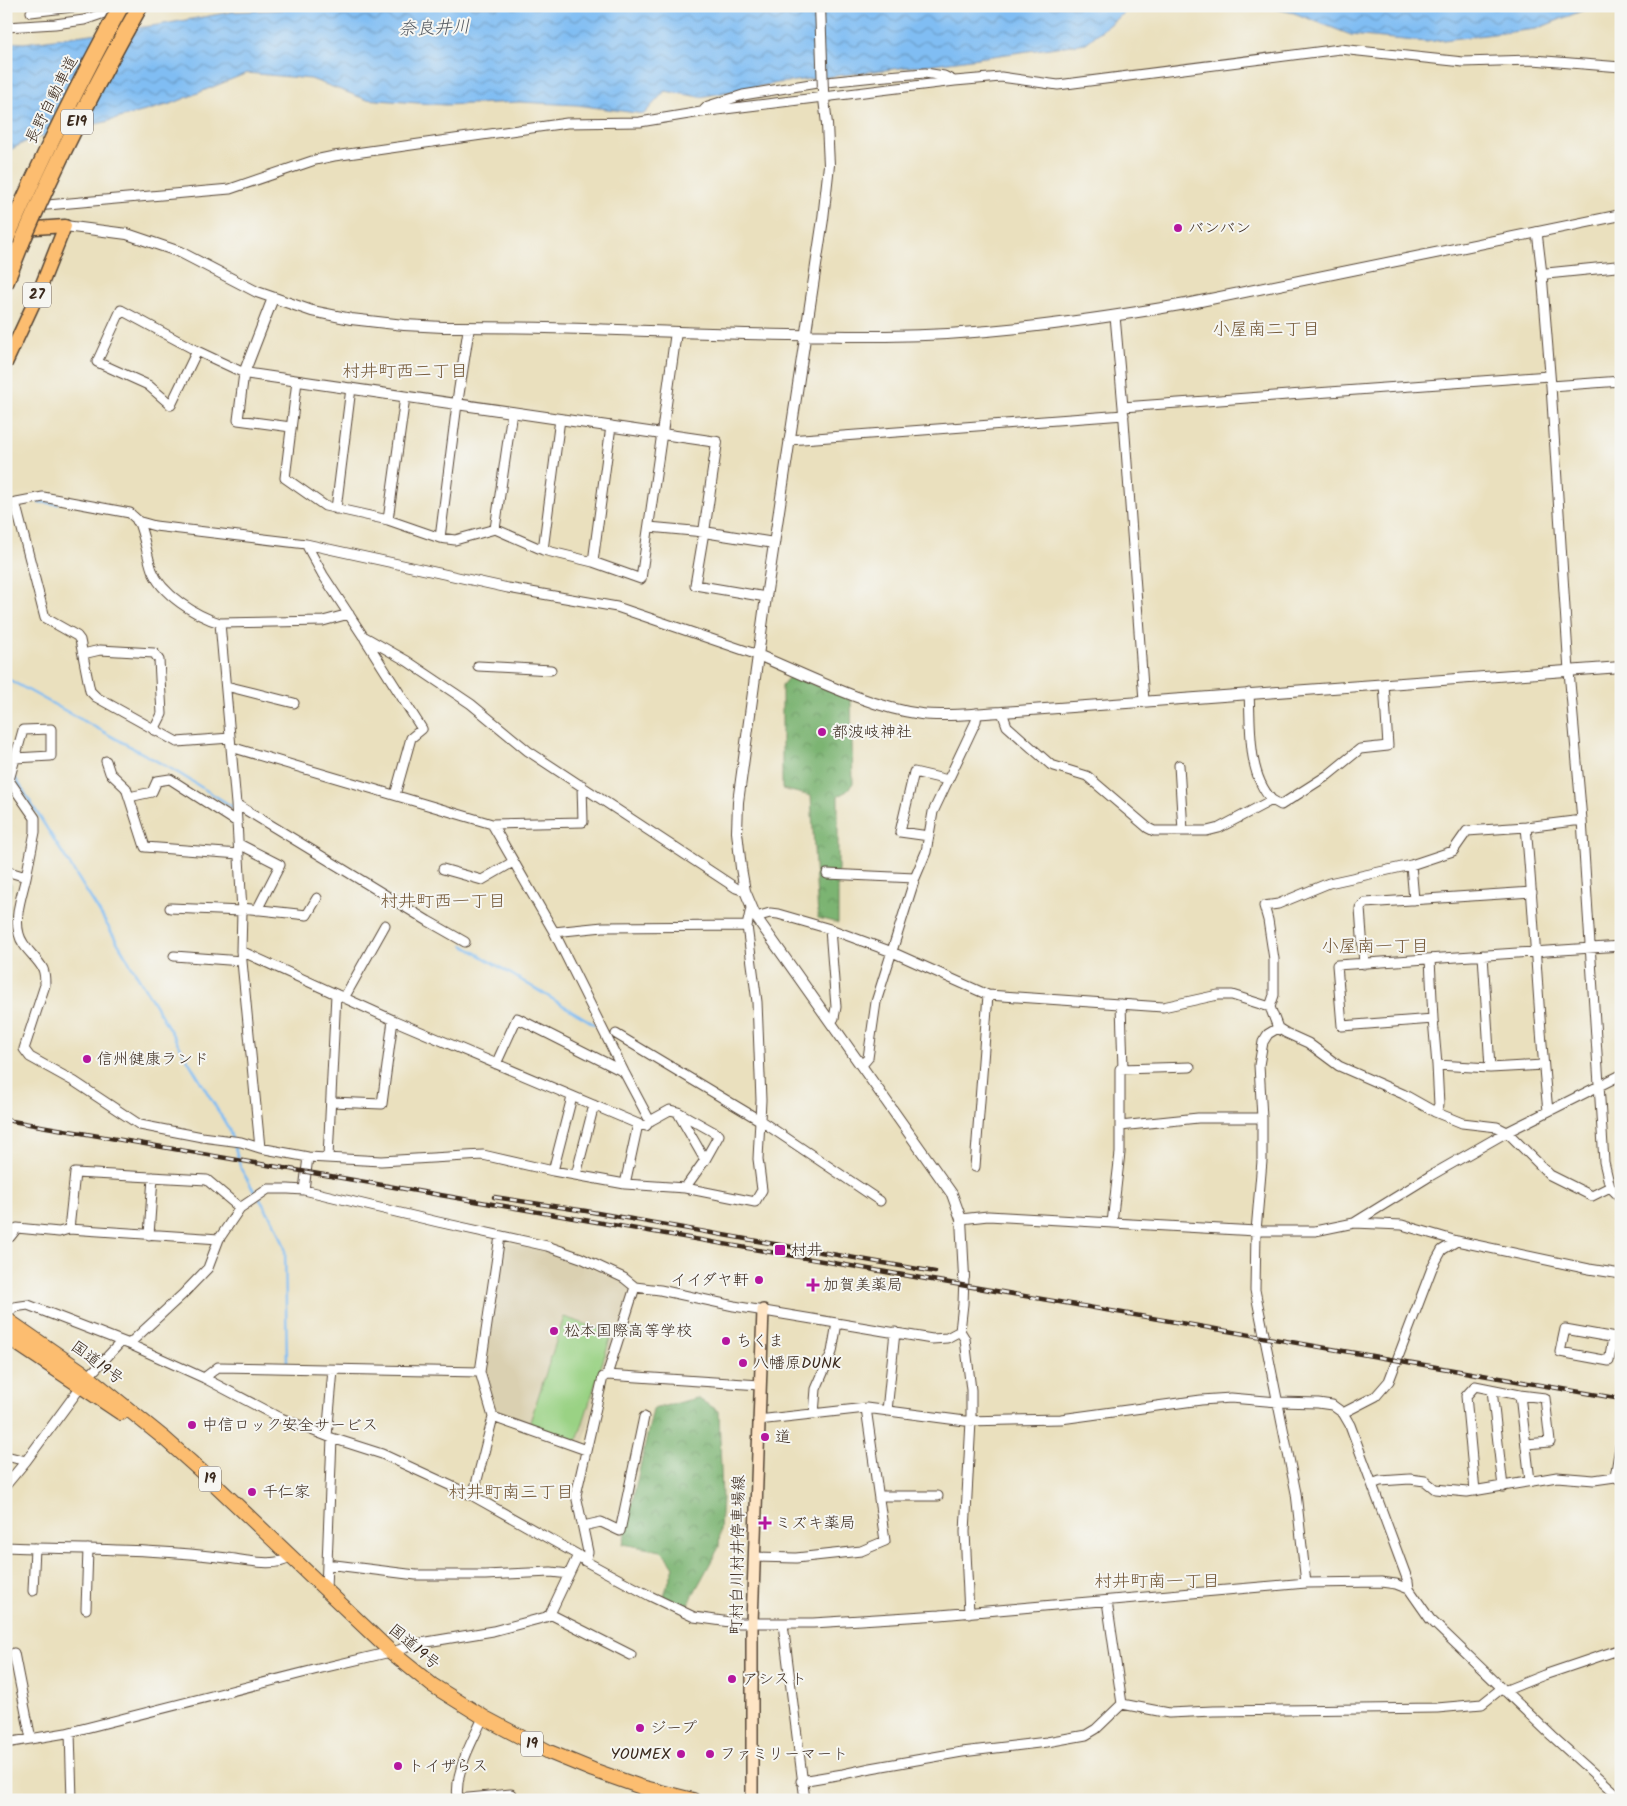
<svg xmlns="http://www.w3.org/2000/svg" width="1627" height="1806" viewBox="0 0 1627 1806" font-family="Kalam,'Klee One',sans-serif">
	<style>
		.built { fill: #dad0b1 }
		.green { fill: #9ad284; stroke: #6a7e51 }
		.forest { fill: url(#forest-crowns); stroke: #5b6f48 }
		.water { fill: url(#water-waves); stroke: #5e7488 }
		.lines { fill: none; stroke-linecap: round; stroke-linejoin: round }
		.stream { stroke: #80bdf3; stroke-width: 2.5 }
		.minor-casing { stroke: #554536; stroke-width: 11 }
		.tertiary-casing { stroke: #554536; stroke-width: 12 }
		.secondary-casing { stroke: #554536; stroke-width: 14 }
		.primary-casing { stroke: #554536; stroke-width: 15 }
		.trunk-casing { stroke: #554536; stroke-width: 16 }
		.motorway-casing { stroke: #554536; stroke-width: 18 }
		.minor { stroke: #fff; stroke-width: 9 }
		.tertiary { stroke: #fff; stroke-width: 10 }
		.secondary { stroke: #fee5c5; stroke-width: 11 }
		.primary { stroke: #fcbd6f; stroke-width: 12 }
		.trunk { stroke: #fcbd6f; stroke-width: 14 }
		.motorway { stroke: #fcbd6f; stroke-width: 15 }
		.rail-casing { stroke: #3b2a1e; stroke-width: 4.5 }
		.rail { stroke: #f6f6f2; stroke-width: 2.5; stroke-dasharray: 8; stroke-linecap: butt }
		.tertiary-bridge-casing { stroke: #554536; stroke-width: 12; stroke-linecap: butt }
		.motorway-bridge-casing { stroke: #554536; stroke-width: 18; stroke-linecap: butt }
		.tertiary-bridge { stroke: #fff; stroke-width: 10 }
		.motorway-bridge { stroke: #fcbd6f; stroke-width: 15 }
		.poi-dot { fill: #b5179e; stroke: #f6f6f2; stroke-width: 2 }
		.labels { text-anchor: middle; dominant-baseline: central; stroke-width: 4; stroke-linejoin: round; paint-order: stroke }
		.shield { fill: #f6f6f2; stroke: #73675e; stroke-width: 1 }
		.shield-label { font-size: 15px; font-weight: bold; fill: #3b2a1e }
		.street-label { font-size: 16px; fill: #3b2a1e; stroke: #f6f6f2 }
		.poi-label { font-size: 16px; fill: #3b2a1e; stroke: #f6f6f2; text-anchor: start }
		.water-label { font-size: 18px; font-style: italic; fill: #50565e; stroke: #f6f6f2 }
		.neighbourhood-label { font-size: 18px; fill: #735736; stroke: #f6f6f2 }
	</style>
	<defs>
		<pattern id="forest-crowns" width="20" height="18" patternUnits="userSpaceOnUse" patternTransform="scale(1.25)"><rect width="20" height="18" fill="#7bb472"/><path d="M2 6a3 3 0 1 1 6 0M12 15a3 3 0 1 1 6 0" fill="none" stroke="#66935d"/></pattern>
		<pattern id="water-waves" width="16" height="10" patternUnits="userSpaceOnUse" patternTransform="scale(1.25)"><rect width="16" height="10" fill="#80bdf3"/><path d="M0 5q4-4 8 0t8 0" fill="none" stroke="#6a9ac4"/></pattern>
	</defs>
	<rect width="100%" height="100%" fill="#f6f6f2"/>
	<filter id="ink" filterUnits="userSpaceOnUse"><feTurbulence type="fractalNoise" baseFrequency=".02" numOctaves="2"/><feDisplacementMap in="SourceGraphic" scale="10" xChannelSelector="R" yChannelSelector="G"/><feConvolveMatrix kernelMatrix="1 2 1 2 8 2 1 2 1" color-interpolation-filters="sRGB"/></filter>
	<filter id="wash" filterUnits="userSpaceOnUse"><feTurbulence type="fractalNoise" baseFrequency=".0096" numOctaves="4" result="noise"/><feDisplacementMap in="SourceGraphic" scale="20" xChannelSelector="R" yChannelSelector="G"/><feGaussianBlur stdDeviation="1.12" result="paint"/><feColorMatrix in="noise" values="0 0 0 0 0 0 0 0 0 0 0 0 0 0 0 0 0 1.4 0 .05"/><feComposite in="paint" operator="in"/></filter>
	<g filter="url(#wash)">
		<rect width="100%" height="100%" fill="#eae0be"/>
		<!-- built -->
		<path class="built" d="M506,1242L551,1251L579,1262L620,1281L631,1290L606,1372L601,1374L583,1446L494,1415L483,1380L500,1245Z"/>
		<!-- green -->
		<path class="green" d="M6,882L11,884L6,962Z
			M564,1317L612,1333L577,1441L529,1425Z"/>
		<!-- forest -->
		<path class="forest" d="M789,677H796L851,700L853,783L847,791L838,796V923L818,918L811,796L782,789V685Z
			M697,1398L719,1411L722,1498L719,1547L688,1604L663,1598L674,1567L668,1558L661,1551L623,1544L653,1409Z"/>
		<!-- water -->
		<path class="water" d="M328,6H1147L1131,7L1086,43L942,63L778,83L700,97L665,91L644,114L577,105L520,102L445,105L365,99L311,79L247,73L171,104L105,122L31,139L6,152V42L24,43L158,25L231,12L319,8Z
			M1263,6H1594L1536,29L1426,42L1351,35L1294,13Z"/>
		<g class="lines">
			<!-- stream -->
			<path class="stream" d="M39,502L58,504
				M6,509L14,507
				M6,678L180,774L233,807
				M14,776L97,908L229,1129L232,1139
				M463,945L594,1024
				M234,1144L241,1169L256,1194
				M259,1198L277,1227L285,1248L287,1362"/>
		</g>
	</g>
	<g filter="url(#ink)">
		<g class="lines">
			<!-- minor casing -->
			<g class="minor-casing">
				<path id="minor" d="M31,12L81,6
					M6,27L55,24L84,20L110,11L141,7
					M704,110L708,106L743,95L817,83L875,77L925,73L944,76L954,81
					M36,206L230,189L315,160L334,156L567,123L640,122L701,112L955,81L1001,77L1058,85L1340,49L1463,62L1533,60L1621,67
					M6,209L23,208
					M1537,232L1542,274L1551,386L1569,671L1582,820L1604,1162L1610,1187L1621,1198
					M1115,316L1123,407
					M197,351L171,405L148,385L97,362L121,310L197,351L244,373L238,420L291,427
					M297,381L285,478L325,506L388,520L440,538L455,540L495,529L543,550L593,562L641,579L662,433
					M1551,386L1621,381
					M789,440L1124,415
					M15,502L45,618L77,636L80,640L90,691L96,697L177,742L230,738
					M6,504L43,497L130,513C132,516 136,518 138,521C144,533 147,556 152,570C161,594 196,616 220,623L323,621L349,614
					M336,509L351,388
					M388,520L405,397
					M137,521L155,526L306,544L508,588L617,607L758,655
					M649,527L704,532L695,585L766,597
					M495,529L512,412
					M440,538L457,404
					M306,544L323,575L363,636L407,661L471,704L528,751L736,888L745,891
					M543,550L560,419
					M593,562L611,426
					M220,623L236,804L242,911L241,951L260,1148
					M365,639L422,729L411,738L395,795
					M83,654L100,650L154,653L159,660L162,714L154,730
					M478,666L551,670
					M226,686L294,703
					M1249,693C1251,726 1247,774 1272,800
					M1144,701L1123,407L1549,376
					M1002,712L1007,726L1051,765L1087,776L1148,828L1154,831H1207L1219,828L1272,800L1281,805L1328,775L1360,749L1388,746L1384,684
					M231,747L492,824L583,822L582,785
					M106,761L110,773L126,788L145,847L239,854
					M1179,765L1183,831
					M6,776L35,818V832L26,877
					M9,780L23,730L51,729V756L15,758
					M129,797L152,792L157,781L170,779L237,822
					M236,804L428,921L465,942
					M1582,820L1526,827L1467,831L1453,851L1411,865L1329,883L1278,904L1264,906L1268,920L1274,959V995L1270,1007L1278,1028L1286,1033L1308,1043L1339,1066L1403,1094L1435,1112L1462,1123L1497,1127L1507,1132L1550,1175L1592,1196L1610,1187
					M492,824L554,932L624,1072L650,1121
					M1526,827C1535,921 1538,1017 1548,1111
					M929,836L900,832L914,772L948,780
					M239,844L280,865L257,910
					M1411,865L1414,900
					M443,869L482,880L513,862
					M6,871L26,877C22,895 14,916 19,934C22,948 37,957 43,969C45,974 45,980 45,985L24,1049L30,1057L75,1082L140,1125L202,1137L241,1142L260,1148L308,1157L381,1161L483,1155L553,1171L625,1184L685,1188L755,1202L762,1190L758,1159L761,1100L757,1002L747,926L751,908
					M827,874L915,878
					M170,908L242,911
					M242,908L307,915L317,898
					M756,917L770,913L778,914L830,929L892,952L988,995L1163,1007L1218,995H1232L1270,1007
					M830,929L836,1007L834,1018L831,1022
					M554,932L603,927L747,926
					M241,951L393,1020L638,1124L646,1126L650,1121L670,1110L678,1112L719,1135L705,1160L685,1188
					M1483,955L1490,1068
					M174,956L242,961
					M1430,959L1433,1019
					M1364,964L1360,908L1365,903L1532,892
					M344,998L385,925
					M1121,1004L1123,1069
					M1278,1028L1268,1034L1263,1042L1259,1065L1262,1118V1161L1256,1231L1255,1290L1296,1493L1306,1583
					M616,1034L761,1121L880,1201
					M496,1064L517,1018L624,1072
					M862,1065L868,1058L876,1002L915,878L926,852L933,812L976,721L977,713
					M1543,1065L1490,1068L1437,1065L1433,1019L1342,1026L1337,965L1621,946
					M331,1102L382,1104L393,1020
					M1435,1112L1439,1105L1437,1065
					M678,1113L705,1160
					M1120,1126L1198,1118H1262
					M328,1157L336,994
					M975,1167L988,995
					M553,1171L572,1097
					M576,1175L594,1105
					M625,1184L638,1124
					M304,1190L308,1157
					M961,1219L988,1216L1256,1231H1315L1354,1223L1402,1225L1457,1241L1589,1269L1621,1274
					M1112,1223L1120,1153V1069L1190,1067
					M1354,1223L1430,1176L1507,1132L1621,1075
					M69,1229L75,1173L207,1180L240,1208
					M149,1235L153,1177
					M500,1236L480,1372L493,1417L586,1450
					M6,1237H10L17,1228L59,1232L69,1229L219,1239
					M6,1315L14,1307L28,1305L129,1344L204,1378L278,1417L332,1438L382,1454L473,1496L578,1555L585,1561L650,1596L694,1617L737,1623H813L940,1615L1306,1583L1381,1582L1396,1584L1409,1589L1430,1619L1552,1736L1621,1798
					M960,1331L965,1339L971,1390V1421L965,1532L969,1613
					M1613,1338L1609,1361L1560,1352L1565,1329L1621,1339
					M129,1344L183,1294L208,1268L219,1239L240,1208L268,1189H288L304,1190L438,1222L547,1246L581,1258L624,1278L635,1287L660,1290L734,1306L932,1339L947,1338L960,1331L963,1304L964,1277
					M607,1375L760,1385
					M204,1378L218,1367L480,1372
					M1492,1390L1503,1487
					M1520,1395L1545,1398L1550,1442L1526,1444
					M887,1411L895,1332
					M1343,1413L1376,1396L1389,1381L1432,1268L1442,1250L1457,1241
					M814,1414L816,1389L832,1352L837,1323
					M758,1420L866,1408L965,1421L1061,1419L1201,1400L1231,1398L1278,1402L1318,1403L1332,1405L1343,1413L1350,1425L1408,1581L1409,1589
					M327,1436L333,1370
					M6,1456L26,1461
					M1615,1477L1621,1441
					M1372,1484L1380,1481L1410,1479L1425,1481L1435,1489L1467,1492L1557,1477L1594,1480L1615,1477L1621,1480
					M6,1485L26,1461L88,1377L121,1342
					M1475,1491L1466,1396L1475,1386L1520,1395L1530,1481
					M473,1496L493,1417
					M879,1496H938
					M583,1526L601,1522L620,1531L644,1417
					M6,1547C80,1550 154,1548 227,1558C245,1560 276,1568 291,1557
					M754,1557L796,1558L861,1551L885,1541L866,1408
					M585,1561L588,1552L576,1495L603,1377L607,1375L635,1287
					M327,1564L416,1575H485L551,1572L569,1574
					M326,1589L332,1438
					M33,1591L35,1548
					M1107,1601L1122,1704
					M86,1609L88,1549
					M550,1614L631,1655
					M783,1624L805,1800
					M14,1653L31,1739
					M1504,1691L1544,1675L1621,1649
					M1122,1704L1169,1713L1213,1711L1437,1708L1482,1704L1502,1688
					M70,1732L72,1800
					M6,1743L66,1733L318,1669L399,1650L409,1645L493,1631L546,1617L550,1614L578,1555
					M801,1781L843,1774L871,1768L962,1752L1047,1742L1086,1735L1096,1729L1122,1704
					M458,1799L511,1794L515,1800
					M458,1800C454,1773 470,1746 481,1722L485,1718"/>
			</g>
			<!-- tertiary casing -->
			<g class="tertiary-casing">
				<path id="tertiary" d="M823,91L827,124L829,165L823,219L766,597L738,802L737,832L741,868L745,891L756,917L952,1194L961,1219L964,1277
					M65,226L127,234L180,252L257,292L312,311L351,319L404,325L443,327C591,326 738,337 886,336C987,335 1087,321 1186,304L1621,215
					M1542,274L1621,266
					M273,298L244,373L717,442L704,532L774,543
					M457,404L469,327
					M662,433L676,332
					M758,655C808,676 868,707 921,714C948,717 976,713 1002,712L1621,667"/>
			</g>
			<!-- secondary casing -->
			<g class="secondary-casing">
				<path id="secondary" d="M752,1800V1623L763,1310"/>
			</g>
			<!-- primary casing -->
			<g class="primary-casing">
				<path id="primary" d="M6,363L38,294L65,226L21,229"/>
			</g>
			<!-- trunk casing -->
			<g class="trunk-casing">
				<path id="trunk" d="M6,1319L81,1371L165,1439L202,1472L390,1651L432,1685L485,1718L549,1752L593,1770L641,1787L693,1800
					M6,1336L121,1413"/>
			</g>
			<!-- motorway casing -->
			<g class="motorway-casing">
				<path id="motorway" d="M6,282L22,242"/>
			</g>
			<!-- minor -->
			<use href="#minor" class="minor"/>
			<!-- tertiary -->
			<use href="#tertiary" class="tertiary"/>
			<!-- secondary -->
			<use href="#secondary" class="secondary"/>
			<!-- primary -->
			<use href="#primary" class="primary"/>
			<!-- trunk -->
			<use href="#trunk" class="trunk"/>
			<!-- motorway -->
			<use href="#motorway" class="motorway"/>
			<!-- rail casing -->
			<g class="rail-casing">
				<path id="rail" d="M6,1120L1621,1399
					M494,1197L586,1211L935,1272"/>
			</g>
			<!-- rail -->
			<use href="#rail" class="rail"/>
			<!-- tertiary-bridge casing -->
			<g class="tertiary-bridge-casing">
				<path id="tertiary-bridge" d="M820,6L823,91"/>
			</g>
			<!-- motorway-bridge casing -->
			<g class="motorway-bridge-casing">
				<path id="motorway-bridge" d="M6,240C41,160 79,82 121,6
					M22,242C57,161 96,83 140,6"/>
			</g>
			<!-- tertiary-bridge -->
			<use href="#tertiary-bridge" class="tertiary-bridge"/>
			<!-- motorway-bridge -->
			<use href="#motorway-bridge" class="motorway-bridge"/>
		</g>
	</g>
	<!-- markers -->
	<g class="poi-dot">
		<circle cx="1178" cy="228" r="5"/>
		<circle cx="822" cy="732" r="5"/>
		<circle cx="87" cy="1059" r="5"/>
		<rect x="774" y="1244" width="12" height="12" rx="2.5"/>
		<circle cx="759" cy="1280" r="5"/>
		<path d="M810.5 1277.5h5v5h5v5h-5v5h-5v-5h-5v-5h5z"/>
		<circle cx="554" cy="1331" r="5"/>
		<circle cx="726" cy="1341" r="5"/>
		<circle cx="743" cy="1363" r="5"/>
		<circle cx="192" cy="1425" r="5"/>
		<circle cx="765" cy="1437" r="5"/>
		<circle cx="252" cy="1492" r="5"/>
		<path d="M762.5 1515.5h5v5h5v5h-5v5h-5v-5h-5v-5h5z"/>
		<circle cx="732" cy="1679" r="5"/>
		<circle cx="640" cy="1728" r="5"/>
		<circle cx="681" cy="1754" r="5"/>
		<circle cx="710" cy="1754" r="5"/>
		<circle cx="398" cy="1766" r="5"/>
	</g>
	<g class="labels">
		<!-- shield labels -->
		<g class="shield">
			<rect x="61" y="109.5" width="32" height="25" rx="4"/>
			<rect x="23" y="282.5" width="28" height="25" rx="4"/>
			<rect x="199" y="1466.5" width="22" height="25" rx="4"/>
			<rect x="521" y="1731.5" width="22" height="25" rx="4"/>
		</g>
		<g class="shield-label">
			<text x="77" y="122">E19</text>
			<text x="37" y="295">27</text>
			<text x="210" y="1479">19</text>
			<text x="532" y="1744">19</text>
		</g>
		<!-- street labels -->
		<g class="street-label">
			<text transform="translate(52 100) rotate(-63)">長野自動車道</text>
			<text transform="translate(97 1363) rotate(37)">国道19号</text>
			<text transform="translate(738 1555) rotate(-89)">町村白川村井停車場線</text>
			<text transform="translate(414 1647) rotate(40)">国道19号</text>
		</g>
		<!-- poi labels -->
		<g class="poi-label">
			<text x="1188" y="228">バンバン</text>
			<text x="832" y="732">都波岐神社</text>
			<text x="97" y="1059">信州健康ランド</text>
			<text x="791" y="1250">村井</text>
			<text x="749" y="1280" text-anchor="end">イイダヤ軒</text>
			<text x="823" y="1285">加賀美薬局</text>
			<text x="564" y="1331">松本国際高等学校</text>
			<text x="736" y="1341">ちくま</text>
			<text x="753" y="1363">八幡原DUNK</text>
			<text x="202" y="1425">中信ロック安全サービス</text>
			<text x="775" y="1437">道</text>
			<text x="262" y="1492">千仁家</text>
			<text x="775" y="1523">ミズキ薬局</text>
			<text x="742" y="1679">アシスト</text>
			<text x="650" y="1728">ジープ</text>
			<text x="671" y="1754" text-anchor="end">YOUMEX</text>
			<text x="720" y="1754">ファミリーマート</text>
			<text x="408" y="1766">トイザらス</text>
		</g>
		<!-- water labels -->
		<g class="water-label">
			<text transform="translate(434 29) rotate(-2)">奈良井川</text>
		</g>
		<!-- neighbourhood labels -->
		<g class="neighbourhood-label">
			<text x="1266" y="330">小屋南二丁目</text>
			<text x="405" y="372">村井町西二丁目</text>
			<text x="443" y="902">村井町西一丁目</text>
			<text x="1375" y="947">小屋南一丁目</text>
			<text x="511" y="1493">村井町南三丁目</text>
			<text x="1157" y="1582">村井町南一丁目</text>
		</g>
	</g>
	<!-- margin -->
	<rect width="1627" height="1806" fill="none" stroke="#f6f6f2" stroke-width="25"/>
</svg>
